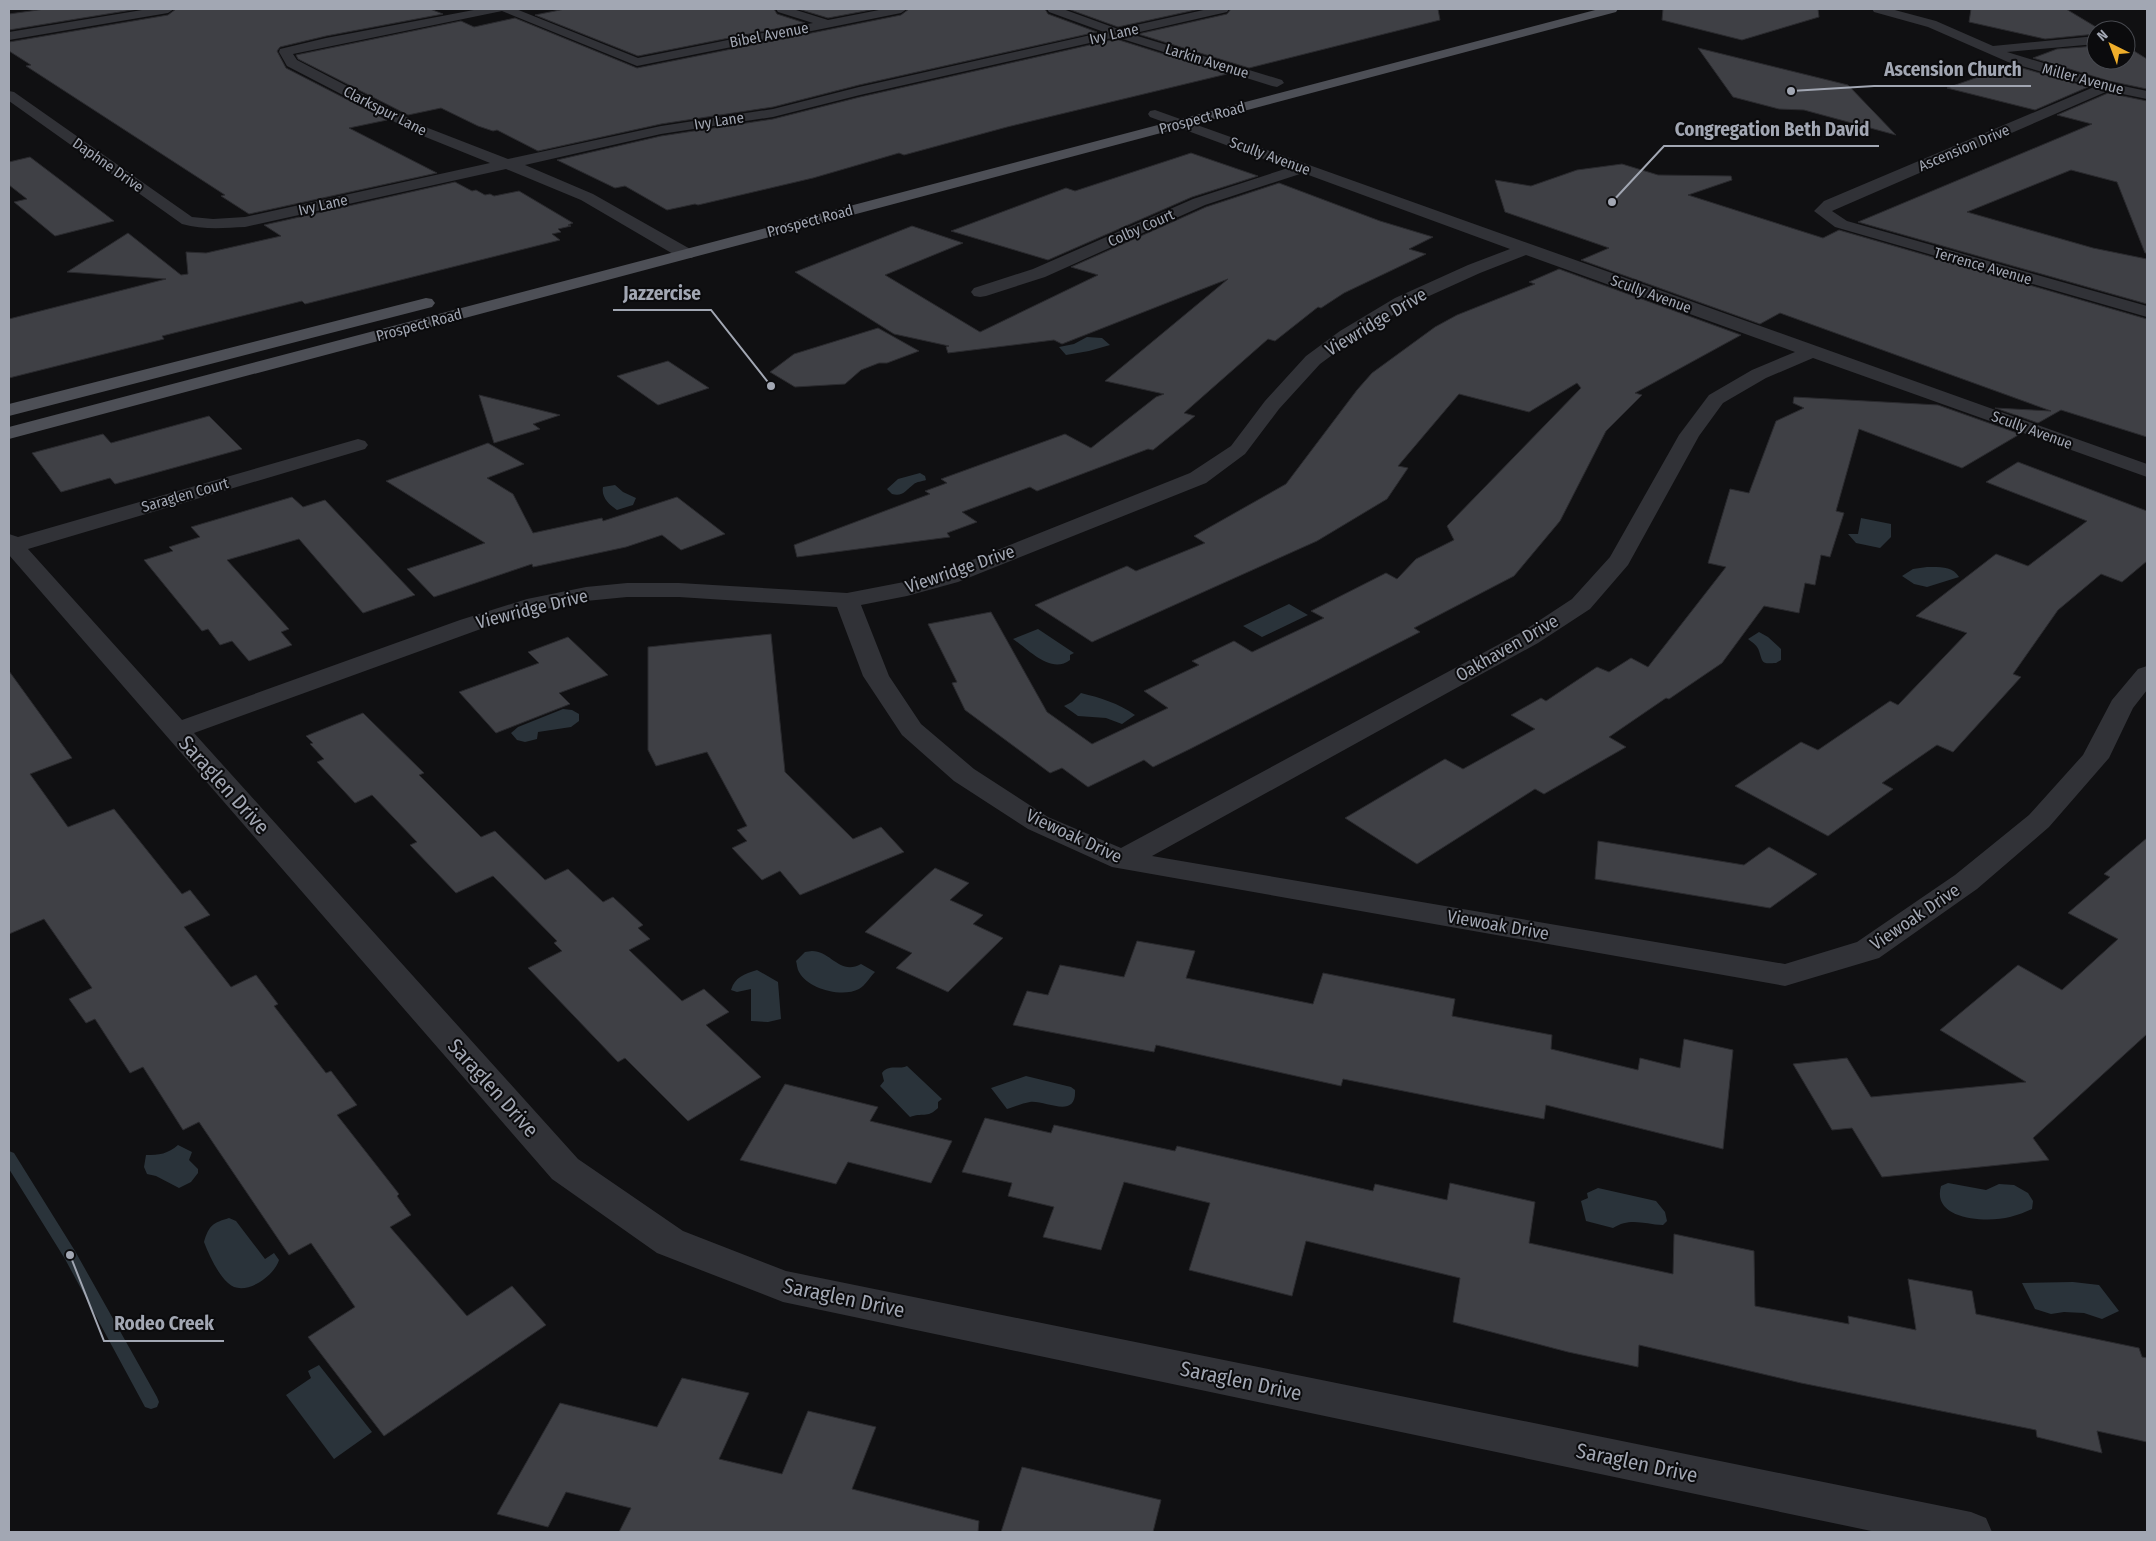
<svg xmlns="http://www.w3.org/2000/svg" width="2156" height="1541" viewBox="0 0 2156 1541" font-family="'Fira Sans Condensed',sans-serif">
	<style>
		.water { fill: #2a333a }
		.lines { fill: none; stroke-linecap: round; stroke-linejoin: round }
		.stream { fill: #2a333a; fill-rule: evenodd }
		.building { fill: #3f4045; stroke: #2a2a2e }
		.minor { fill: #313237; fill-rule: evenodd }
		.primary { fill: #4d4f56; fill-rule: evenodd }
		.labels { text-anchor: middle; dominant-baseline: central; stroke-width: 4; stroke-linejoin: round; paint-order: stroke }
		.far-street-label { font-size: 15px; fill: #a2a7b3; stroke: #0b0b0d }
		.street-label { font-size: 18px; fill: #a2a7b3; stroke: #0b0b0d }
		.near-street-label { font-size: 21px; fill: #a2a7b3; stroke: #0b0b0d }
		.leader { fill: none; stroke: #a2a7b3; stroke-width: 2 }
		.callout-dot { fill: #a2a7b3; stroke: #0b0b0d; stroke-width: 2 }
		.callout-label { font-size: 19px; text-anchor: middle; font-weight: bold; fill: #a2a7b3; stroke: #0b0b0d; stroke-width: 4; stroke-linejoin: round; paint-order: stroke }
	</style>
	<rect width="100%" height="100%" fill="#101012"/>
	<!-- water -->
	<path class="water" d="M1087,337L1102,338L1110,345L1089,351L1066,355L1059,347L1074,344Z
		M920,473L925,476L926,480C923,481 916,482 914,484C906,490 903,497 892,494L887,489L898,479Z
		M615,485L623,492L636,498L633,505L617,510C609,505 601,497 603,487Z
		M1861,518L1891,524V537L1880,548L1856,543L1848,534H1858Z
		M1927,567C1939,567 1953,566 1959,577L1927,587L1914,584L1902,576L1913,569Z
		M1289,604L1308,615L1262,637L1243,626Z
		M1038,629L1074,653L1070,655V660C1051,675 1028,649 1013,639Z
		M1759,632L1768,637L1781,649V660L1776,663C1761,664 1763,663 1759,651C1758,646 1752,642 1748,639Z
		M1081,693C1101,698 1118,703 1135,715L1122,724L1106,718L1078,716L1064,706L1072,702Z
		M563,709L572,710L579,714V721L571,727L538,732L537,739L525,742L517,740L511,733L518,727Z
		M812,951C831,951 840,976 861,964L875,972C870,977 865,986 859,989C842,998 808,989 799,972C797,969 797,964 796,961L805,952Z
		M757,970L778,982L781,1019L768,1022L751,1021V989L737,992L731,990C735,977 744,974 757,970Z
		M907,1066L942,1099L938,1102V1108C927,1119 922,1112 910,1117L880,1086L884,1081L882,1073C889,1064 898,1070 907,1066Z
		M1026,1076L1071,1087L1075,1090C1077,1120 1045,1100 1030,1102C1023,1103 1014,1107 1007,1109L991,1088Z
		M178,1145L192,1152L189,1160L198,1169V1173L191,1182L179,1188L156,1176L147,1174L144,1167L146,1155C159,1155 168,1154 178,1145Z
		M1948,1183L1986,1190L1999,1184L2014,1185L2028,1193L2033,1201L2032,1209C2025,1212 2018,1215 2010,1217C1987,1223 1931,1220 1941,1186Z
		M1598,1188L1656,1201L1665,1212L1667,1221L1663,1225C1644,1224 1630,1217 1613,1228L1586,1221L1581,1201L1588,1198L1587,1193Z
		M229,1218L236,1221L265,1259L274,1253L279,1260C274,1277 243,1298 228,1283C217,1273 209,1255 204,1242C209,1225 213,1223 229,1218Z
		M2073,1282L2099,1285L2119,1311L2102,1319L2084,1313L2064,1312L2051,1314L2035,1309L2022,1283Z
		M319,1365L372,1432L334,1459L286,1395L311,1378L308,1371Z"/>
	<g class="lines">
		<!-- stream -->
		<path class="stream" d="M9,1151L14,1153L75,1251L157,1397L159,1402L157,1407L151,1409L145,1407L65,1259L9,1169Z"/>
	</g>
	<!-- building -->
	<path class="building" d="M45,9H138L9,30V14Z
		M176,9H430L443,14L326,36L280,47L277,51L286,68L387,120L349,128L437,173L249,214L221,196L225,195L26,66L31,65L9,51V42L168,15Z
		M565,9H774L777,14L805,23L638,56L535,15Z
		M798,9H876L828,18Z
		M909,9H1045L1048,14L1097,32L859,85L773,107L661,124L538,151L497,130L493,131L478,126L441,108L408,115L298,59L296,55L461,21L474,27L515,18L637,68L901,15Z
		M1068,9H1200L1118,27Z
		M1231,9H1438L1440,20L1249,68L1138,34L1227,14Z
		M1663,9H1818L1819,17L1742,40L1662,20Z
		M1971,9H2066L2101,30H2096V34L2045,39L1969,22Z
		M1116,39L1227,74L1007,127L904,155L899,153L813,178L698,205L695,204L667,210L625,186L615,188L557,160L661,136L773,119L860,97Z
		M2096,46V60H2126V46L2147,59V89L2109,81L2033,58L2057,49Z
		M1698,48L1848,85L1896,135L1804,110L1779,109L1733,97Z
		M2012,65L2088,87L2035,110L1947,88Z
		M2108,93L2147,101V253H2145L2117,182L2071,170L1967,212L2093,248L2147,259V304L1858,222L2092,124L2057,115Z
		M1191,153L1258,176L1192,197L1048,260L951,231L1066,188L1075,191Z
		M30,157L63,182L114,221L55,236L14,202L27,199L9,185V162Z
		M1622,164L1658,175L1731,176L1732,180L1688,195L1823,238L1839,230L2147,319V437L2061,410L2038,423L1995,408L2051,411L1780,313L1760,324L1581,260L1609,248L1505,212L1495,180L1531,186L1577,170Z
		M455,182L472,191L476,190L485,195L490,194L494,196L519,191L573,223L568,225L571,226L558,229L561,232L552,234L560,240L305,304L302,301L162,336L164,339L9,378V319L166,279L67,272L128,233L181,275L188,274L186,252L206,253L281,236L264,225Z
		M1279,183L1380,221L1433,237L1409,249L1426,254L1344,293L1321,308L1318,307L1275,341L1268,339L1184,413L1195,416L1153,450L1148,449L1037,491L1030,487L962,512L977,522L947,533L950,537L797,557L794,545L930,494L925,491L947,483L941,479L1065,434L1091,448L1156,397L1164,394L1105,381L1228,279L1062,344L1054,340L948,353L946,347L949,346L894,334L795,272L912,226L963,243L885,275L980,332L1098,275L1071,267L1206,207Z
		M1559,269L1741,335L1635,393L1642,395L1606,431L1560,521L1514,576L1414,628L1420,632L1190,749L1153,767L1144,760L1088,787L1062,768L1050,773L965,710L952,683L957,682L928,624L991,612L1047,712L1092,744L1168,708L1144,691L1199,665L1192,661L1234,641L1252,652L1324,618L1311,611L1386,573L1397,579L1416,559L1454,540L1447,526L1581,388L1577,383L1529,412L1459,394L1398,466L1408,468L1387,499L1317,541L1092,642L1035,605L1127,566L1136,571L1205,543L1194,536L1286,484L1357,390L1372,373L1435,327L1457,315L1535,284L1529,282Z
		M878,328L919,351L887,363H879L861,370L845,384L795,387L770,372L794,354Z
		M668,361L709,388L658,405L617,376Z
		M479,395L560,415L533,424L540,429L494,443Z
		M1794,397L1938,405L2020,434L1962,468L1859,429L1836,511L1844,513L1830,557L1821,555L1815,585L1805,583L1799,613L1764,606L1722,663L1669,699L1666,698L1609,737L1626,747L1544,794L1535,789L1417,864L1345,818L1445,759L1463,769L1535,729L1511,715L1541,698L1546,701L1597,667L1609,672L1631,658L1648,667L1726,567L1708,563L1730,489L1749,493L1776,421L1804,408L1793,403Z
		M209,416L242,449L115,484L110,478L61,492L32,453L103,434L111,443Z
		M488,443L524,464L487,478L513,494L533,533L602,518L603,521L677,497L725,534L681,550L662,535L626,547L533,567L532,564L434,597L407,569L485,543L386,481Z
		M2018,462L2147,511V561L2122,582L2101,574L2058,610L2013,674L2021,677L1953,752L1937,745L1882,783L1893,789L1828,836L1735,786L1801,742L1818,750L1890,701L1898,705L1967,633L1916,616L1996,554L2028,566L2087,521L1986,482Z
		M292,497L303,507L325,500L415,595L363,613L299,539L227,560L289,629L281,632L292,645L249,661L232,641L220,645L208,629L202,631L144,560L173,551L169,547L200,537L191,527Z
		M771,634L785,772L853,839L881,827L904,852L800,895L780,871L762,880L732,848L747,841L737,830L747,826L707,752L656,766L648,750V647Z
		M568,637L608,675L559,693L570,704L496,733L459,692L539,663L528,652Z
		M9,671L72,758L30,774L68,827L114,809L182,894L190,890L210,915L184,927L231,987L256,975L278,1004L274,1006L326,1073L331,1071L357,1105L337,1115L399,1194L397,1196L411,1215L390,1227L467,1316L512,1286L546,1325L384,1436L308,1337L355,1307L311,1243L289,1255L199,1122L183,1130L143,1067L130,1073L95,1019L86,1023L69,999L92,988L44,919L9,934Z
		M363,713L424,773L419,775L481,837L495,831L545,880L568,869L603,902L613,897L643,925L638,928L650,939L629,950L682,1001L704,989L729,1012L706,1025L761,1077L688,1121L625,1058L618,1062L528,968L562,951L554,943L557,941L493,876L456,893L410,845L417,842L372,795L355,803L317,762L324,759L310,744L313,743L306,736Z
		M2147,838V1034L2033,1138L2049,1160L1882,1177L1852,1128L1832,1130L1793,1064L1847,1058L1871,1097L2026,1082L1940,1030L2018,965L2062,990L2118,939L2068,913L2110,877L2104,874Z
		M1598,841L1744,865L1769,847L1817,874L1770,908L1595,879Z
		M935,868L969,883L950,900L983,915L973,924L1003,938L948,992L896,968L912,953L865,932Z
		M1137,941L1195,951L1186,978L1313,1004L1323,973L1455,999L1452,1016L1552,1035L1551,1049L1638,1070L1640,1058L1680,1068L1684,1039L1733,1050L1723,1149L1546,1105L1544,1119L1343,1079L1341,1086L1156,1045L1154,1052L1013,1025L1027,991L1048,995L1060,965L1124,977Z
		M785,1084L878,1107L870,1121L952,1141L931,1183L848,1162L836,1184L740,1160Z
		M985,1118L1051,1133L1054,1125L1175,1151L1177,1146L1373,1191L1375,1184L1447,1200L1450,1183L1535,1202L1529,1243L1673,1274L1674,1234L1754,1251L1755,1306L1849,1324L1848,1316L1916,1330L1908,1279L1972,1291L1976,1314L2139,1348L2142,1357L2147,1358V1442L2097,1431L2102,1453L2037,1437L2036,1430L1801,1383L1639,1345L1638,1367L1568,1352L1453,1322L1460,1278L1306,1241L1292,1296L1189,1270L1210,1203L1124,1182L1101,1250L1043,1237L1054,1207L1008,1196L1012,1183L962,1172Z
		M682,1378L749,1393L719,1459L782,1474L808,1411L876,1427L852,1489L979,1521L978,1532H619L631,1508L566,1492L548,1527L497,1514L560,1403L657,1427Z
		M1022,1467L1161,1500L1153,1532H1001Z"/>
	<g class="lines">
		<!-- minor -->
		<path class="minor" d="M148,9H174L168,13L9,40V32Z
			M479,9H516L638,58L813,23L778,12L776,9H793L828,20L884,9H907L901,13L637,66L502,11L293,54L297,60L428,128L508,159L661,126L773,109L859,87L1104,32L1049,12L1047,9H1063L1118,29L1208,9H1229L1227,12L1131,34L1282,80L1284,83L1277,87L1272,86L1116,37L860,95L773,117L661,134L525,165L593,194L692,250L695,254L692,258H680L581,200L506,169L245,227C224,228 203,230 182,224L9,101V91L14,92L192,217L213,219L245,217L490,163L418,134L287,66L279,52L280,49L326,38Z
			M1872,9H1891L1936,21L1993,46L2096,36V44L2007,52L2109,83L2147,91V99L2108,91L1832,211L1847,221L2147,306V317L1835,227L1814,211L1824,201L2094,87L2008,62L1928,27L1874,12Z
			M1155,110L2147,464V477L1813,358L1766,378L1723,403L1699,436L1628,565L1590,609L1538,643L1152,856L1785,964L1857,942L1955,875L2029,815L2083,755L2112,700L2138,669L2147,666V690L2133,708L2109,758L2049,827L1977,889L1879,958L1785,986L1112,867L1028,829L954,781L902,735L863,676L837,607L679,597H627L586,601L541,610L478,630L194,733L578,1159L683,1231L786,1271L1971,1512L1986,1518L1992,1532H1876L783,1302L657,1253L552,1179L9,555V534L18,537L351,441L358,439L365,441L368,445L365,449L28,549L182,720L460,620L527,599L586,587L627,583H679L847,593L904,582L942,572L1190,473L1231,446L1265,401L1306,356L1340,331L1395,298L1468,265L1510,249L1303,173L1205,205L1045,277L986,296L980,297L974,296L971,292L974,288L1033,269L1193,199L1288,168L1150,117L1148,114L1150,111ZM1526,255L1795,352L1752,370L1709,395L1679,435L1610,557L1572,599L1520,633L1121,848L1048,817L974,769L921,724L889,676L861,605L907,596L958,582L1206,483L1245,454L1279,409L1320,364L1354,339L1407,306L1480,273Z"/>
		<!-- primary -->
		<path class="primary" d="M1599,9H1618L1616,12L9,439V427Z
			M426,298L432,299L435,303L432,307L9,416V404Z"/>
	</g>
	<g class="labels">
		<!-- far-street labels -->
		<g class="far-street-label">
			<text transform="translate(1114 34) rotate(-13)">Ivy Lane</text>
			<text transform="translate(769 35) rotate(-11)">Bibel Avenue</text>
			<text transform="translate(1207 61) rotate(17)">Larkin Avenue</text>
			<text transform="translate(2083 79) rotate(15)">Miller Avenue</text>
			<text transform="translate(385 111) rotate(27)">Clarkspur Lane</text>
			<text transform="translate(1202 118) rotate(-15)">Prospect Road</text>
			<text transform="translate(719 121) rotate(-9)">Ivy Lane</text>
			<text transform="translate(1964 148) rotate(-23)">Ascension Drive</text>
			<text transform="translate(1270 156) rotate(20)">Scully Avenue</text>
			<text transform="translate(108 165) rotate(35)">Daphne Drive</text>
			<text transform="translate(323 205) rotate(-13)">Ivy Lane</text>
			<text transform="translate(810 221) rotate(-15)">Prospect Road</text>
			<text transform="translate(1141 228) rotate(-24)">Colby Court</text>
			<text transform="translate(1983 266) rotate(16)">Terrence Avenue</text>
			<text transform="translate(1651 294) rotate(20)">Scully Avenue</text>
			<text transform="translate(419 325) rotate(-15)">Prospect Road</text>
			<text transform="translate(2032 430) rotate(20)">Scully Avenue</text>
			<text transform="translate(185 495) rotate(-16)">Saraglen Court</text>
		</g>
		<!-- street labels -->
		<g class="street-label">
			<text transform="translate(1376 322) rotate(-31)">Viewridge Drive</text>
			<text transform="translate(960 569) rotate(-19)">Viewridge Drive</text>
			<text transform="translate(532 609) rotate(-14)">Viewridge Drive</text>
			<text transform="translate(1507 648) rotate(-30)">Oakhaven Drive</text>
			<text transform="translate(1074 836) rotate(25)">Viewoak Drive</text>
			<text transform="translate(1915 917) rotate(-34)">Viewoak Drive</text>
			<text transform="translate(1498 925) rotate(10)">Viewoak Drive</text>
		</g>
		<!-- near-street labels -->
		<g class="near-street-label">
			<text transform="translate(224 785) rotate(48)">Saraglen Drive</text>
			<text transform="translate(493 1088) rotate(48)">Saraglen Drive</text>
			<text transform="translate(844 1298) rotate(12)">Saraglen Drive</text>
			<text transform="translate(1241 1381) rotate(12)">Saraglen Drive</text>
			<text transform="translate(1637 1463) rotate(12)">Saraglen Drive</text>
		</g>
	</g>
	<!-- callouts -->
	<path class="leader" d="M1791 91L1874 86H2031M1612 202L1664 146H1879M771 386L711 310H613M70 1255L104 1341H224"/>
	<g class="callout-dot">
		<circle cx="1791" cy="91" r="5"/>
		<circle cx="1612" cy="202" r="5"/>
		<circle cx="771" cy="386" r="5"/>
		<circle cx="70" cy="1255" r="5"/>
	</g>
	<g class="callout-label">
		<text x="1953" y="76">Ascension Church</text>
		<text x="1772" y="136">Congregation Beth David</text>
		<text x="662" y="300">Jazzercise</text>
		<text x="164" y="1330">Rodeo Creek</text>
	</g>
	<!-- border -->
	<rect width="2156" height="1541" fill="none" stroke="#a2a7b3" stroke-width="20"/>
	<!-- north arrow -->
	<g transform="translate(2111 45) rotate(318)"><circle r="24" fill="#0b0b0d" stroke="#47494f"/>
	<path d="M0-4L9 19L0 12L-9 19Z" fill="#efae2b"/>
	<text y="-8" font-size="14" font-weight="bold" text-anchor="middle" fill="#a2a7b3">N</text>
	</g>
</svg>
